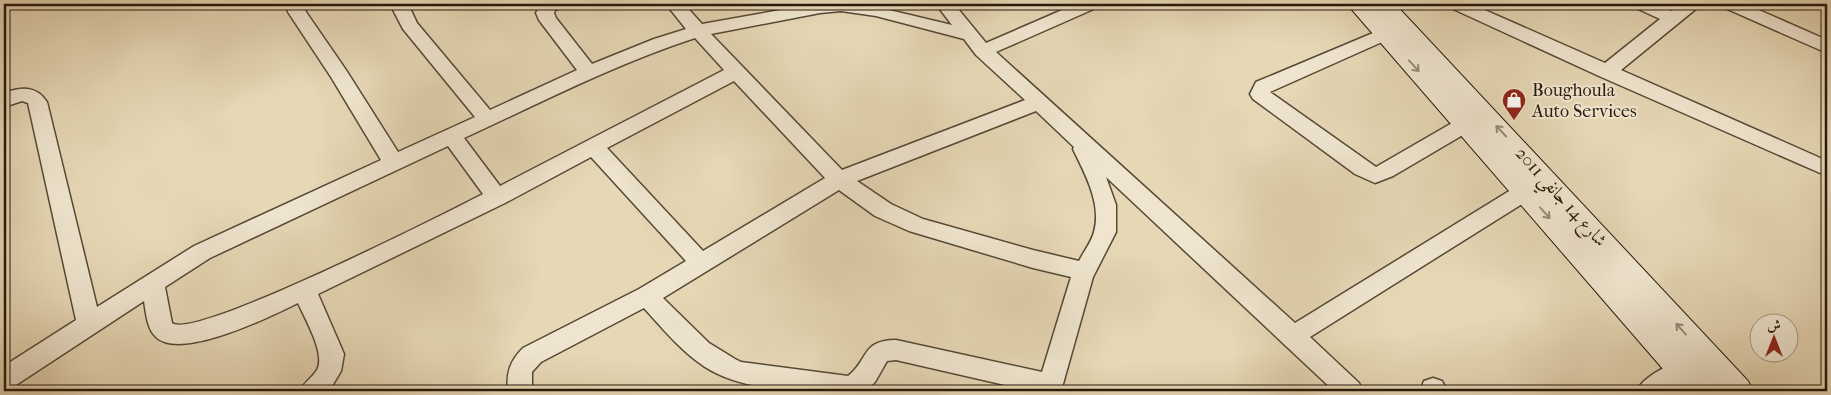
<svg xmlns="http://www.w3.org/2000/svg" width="1831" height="395" viewBox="0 0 1831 395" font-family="'IM FELL French Canon',Amiri,serif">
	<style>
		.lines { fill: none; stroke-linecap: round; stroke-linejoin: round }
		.street-casing { stroke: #554836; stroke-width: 3 }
		.secondary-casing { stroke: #25190c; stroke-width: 2 }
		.street { fill: #efe5cf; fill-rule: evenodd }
		.secondary { fill: #efe5cf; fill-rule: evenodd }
		.oneway { stroke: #948977 }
		.labels { text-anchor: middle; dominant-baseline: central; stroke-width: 4; stroke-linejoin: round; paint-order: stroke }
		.poi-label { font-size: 18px; fill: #25190c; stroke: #efe5cf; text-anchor: start }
		.street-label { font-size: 18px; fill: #25190c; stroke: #efe5cf }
	</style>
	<rect width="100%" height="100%" fill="#e6d7b5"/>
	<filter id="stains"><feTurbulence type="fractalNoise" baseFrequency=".004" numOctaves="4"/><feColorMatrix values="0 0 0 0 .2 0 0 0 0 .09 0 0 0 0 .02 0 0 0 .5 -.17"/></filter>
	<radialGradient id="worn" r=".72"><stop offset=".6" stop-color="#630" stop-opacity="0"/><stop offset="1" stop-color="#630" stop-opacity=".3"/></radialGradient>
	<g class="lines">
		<!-- street casing -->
		<g class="street-casing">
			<path id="street" d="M286,4H304L306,12L346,70L398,152L475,117L403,29L390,4H408L417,23L490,110L577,70L539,20L536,13L541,4H564L561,8L555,10L554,13L556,18L592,64L654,39L686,29L666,4H684L702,24L814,4H864L952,25L936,4H954L986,43L1076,4H1099L1096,8L996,52L1295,323L1519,185L1526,183L1533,185L1537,191L1533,197L1310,337L1359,383L1362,391H1334L1106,177L1116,205V232L1093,277L1061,391H1031L896,360L887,361L875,382L866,391C815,391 749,395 705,367C681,351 663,329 644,308L541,362L532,372V391H508C506,373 510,361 523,348L639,289L686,261L591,157L505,203L318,294L344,354L341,371L329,391H300C304,382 312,378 317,370C326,354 305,319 298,303C272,316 180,361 156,337C147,329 146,313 144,301L13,387L4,390V366L76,320L28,103L22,101L4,107V93C21,87 36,85 47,102L97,307L194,246L381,160L331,77L288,12ZM841,11L876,16L964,39L976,55L1025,100L842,170L711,34L820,13ZM695,38L724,70L500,186L464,138C540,103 615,64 695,38ZM734,81L825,178L703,251L607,148ZM1036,111L1074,147L1073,149C1085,174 1102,204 1094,232C1091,243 1084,251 1079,261L1033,250L923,219L891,204L857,181ZM448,146L483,194C446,213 194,341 172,323L165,287L210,258ZM839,190L875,216L909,231L1033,268L1071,277L1042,372L896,340C861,340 869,360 848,376L741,362L735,359L709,343L663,298Z
				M1448,4H1471L1605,63L1660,19L1636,8L1633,4H1656L1671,11L1680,4H1700L1697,8L1621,70L1827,161V176L1599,76L1451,8Z
				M1722,4H1745L1827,40V53L1725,8Z
				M1385,28L1391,30L1394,34L1391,38L1270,92L1376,167L1459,119L1466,117L1473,119L1476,124L1473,129L1393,176L1375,183L1355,174L1253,99L1250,94L1256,82Z
				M1697,354L1706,357L1709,364L1706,371L1670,391H1637C1643,375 1680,359 1697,354Z
				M1433,378L1442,381L1447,391H1422L1421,389L1424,381Z"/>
		</g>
		<!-- secondary casing -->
		<g class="secondary-casing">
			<path id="secondary" d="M1347,4H1370L1375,9L1372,4H1395L1748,381L1753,391H1682Z"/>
		</g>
		<!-- street -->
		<use href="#street" class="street"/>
		<!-- secondary -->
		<use href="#secondary" class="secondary"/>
	</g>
	<!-- one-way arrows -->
	<defs><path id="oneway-shaft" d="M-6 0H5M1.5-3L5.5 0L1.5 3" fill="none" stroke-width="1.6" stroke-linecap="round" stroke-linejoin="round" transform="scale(1.25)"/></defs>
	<g class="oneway">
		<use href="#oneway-shaft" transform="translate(1414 66) rotate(48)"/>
		<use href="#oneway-shaft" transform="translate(1501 131) rotate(-133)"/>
		<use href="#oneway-shaft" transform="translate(1545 213) rotate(48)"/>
		<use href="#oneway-shaft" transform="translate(1681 329) rotate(-132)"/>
	</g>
	<!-- icons -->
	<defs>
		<g id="shop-pin" transform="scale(1.25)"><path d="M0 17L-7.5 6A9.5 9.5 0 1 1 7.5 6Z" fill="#8f2418" stroke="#efe5cf"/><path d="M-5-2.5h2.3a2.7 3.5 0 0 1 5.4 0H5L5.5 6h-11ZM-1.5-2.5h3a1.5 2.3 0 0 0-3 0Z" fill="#fff"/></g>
	</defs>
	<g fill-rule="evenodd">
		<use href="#shop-pin" x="1514" y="100"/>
	</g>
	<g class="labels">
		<!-- poi labels -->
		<g class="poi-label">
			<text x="1532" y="90">Boughoula<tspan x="1532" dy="21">Auto Services</tspan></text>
		</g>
		<!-- street labels -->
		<g class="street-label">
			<text transform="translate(1561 197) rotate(48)">شارع 14 جانفي 2011</text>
		</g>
	</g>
	<!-- margin -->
	<rect width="1831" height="395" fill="none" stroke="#e6d7b5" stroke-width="20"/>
	<rect x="5" y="5" width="1821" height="385" fill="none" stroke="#25190c" stroke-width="2.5"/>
	<rect x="10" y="10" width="1811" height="375" fill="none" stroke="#25190c"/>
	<!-- north arrow -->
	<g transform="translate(1774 338)"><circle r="24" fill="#efe5cf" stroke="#9e9381"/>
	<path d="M0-4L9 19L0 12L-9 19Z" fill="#8f2418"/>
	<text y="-8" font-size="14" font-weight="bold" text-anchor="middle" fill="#25190c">ش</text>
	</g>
	<rect width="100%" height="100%" filter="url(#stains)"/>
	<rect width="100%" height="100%" fill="url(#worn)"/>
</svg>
